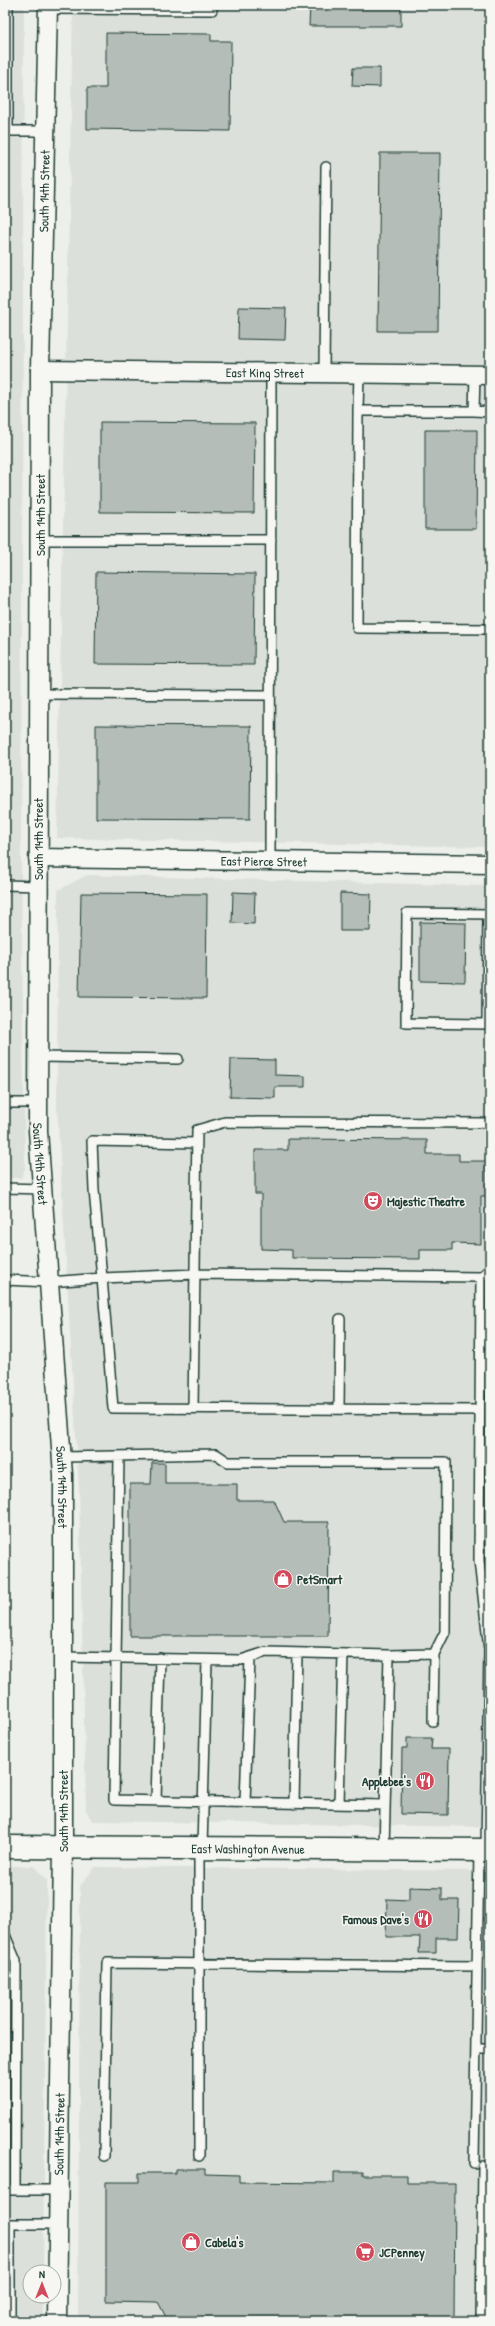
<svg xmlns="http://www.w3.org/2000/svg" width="495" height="2326" viewBox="0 0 495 2326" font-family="'Patrick Hand',sans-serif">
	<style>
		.built { fill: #dce0db }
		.building { fill: #b4bdb8; stroke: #1f3d34 }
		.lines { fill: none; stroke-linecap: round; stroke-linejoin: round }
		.service-casing { stroke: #1f3d34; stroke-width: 12 }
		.minor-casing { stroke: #1f3d34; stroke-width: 21 }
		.tertiary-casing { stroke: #1f3d34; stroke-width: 25 }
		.service { stroke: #f6f6f2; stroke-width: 9 }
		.minor { stroke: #f6f6f2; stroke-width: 18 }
		.tertiary { stroke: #f6f6f2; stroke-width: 22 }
		.labels { text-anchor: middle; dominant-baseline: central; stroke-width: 3; stroke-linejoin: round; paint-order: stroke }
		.street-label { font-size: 13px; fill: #1f3d34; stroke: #f6f6f2 }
		.poi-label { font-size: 13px; font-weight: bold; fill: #1f3d34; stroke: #f6f6f2; text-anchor: start }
	</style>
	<rect width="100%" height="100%" fill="#edefea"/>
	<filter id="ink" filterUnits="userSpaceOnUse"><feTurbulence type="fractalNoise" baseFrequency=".025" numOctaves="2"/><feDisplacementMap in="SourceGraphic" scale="8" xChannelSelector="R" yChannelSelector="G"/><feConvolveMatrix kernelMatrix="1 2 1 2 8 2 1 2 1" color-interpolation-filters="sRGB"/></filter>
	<g filter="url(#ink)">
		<!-- built -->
		<path class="built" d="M5,5H24L21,862L25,1169L21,1178H5Z
			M73,5H490V847L57,838Z
			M87,875L490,886V1827L92,1821L86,1810L79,1490L57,1106L58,890Z
			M5,1866H34L47,1880L43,2272H30V2296H43V2321H5Z
			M95,1867L490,1871V2321H78L80,1886Z"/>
		<!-- building -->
		<path class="building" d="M310,5H401V26H309Z
			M106,33L211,34V41H231L230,131L87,129V88H106Z
			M353,68H380V87L352,86Z
			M380,153H440L438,331H378Z
			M239,307L286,308L285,340L238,339Z
			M100,422L255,423L254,513L100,512Z
			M425,430H477L476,529H425Z
			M96,572L255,574L254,665L95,664Z
			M96,725L251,726L250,819L96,818Z
			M233,892L255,893L254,924L232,923Z
			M81,893L207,894L206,998L79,997Z
			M340,893L371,894L370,931H340Z
			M420,922L466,923L465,982L420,981Z
			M231,1059L275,1060V1075L305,1076V1087H275V1098L230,1097Z
			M288,1139L427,1140V1154H459V1161H488L487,1196H481V1244L452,1243V1250H420V1259L292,1258V1250L261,1249V1194H255V1150H288Z
			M152,1463H165V1484H237V1500H274L284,1522H329L328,1636H130V1484H151Z
			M407,1738H432L431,1749H449L448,1815L401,1814L402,1748H407Z
			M409,1887L442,1888V1900H459L458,1938H436V1953H419L420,1937H386L387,1899L409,1900Z
			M175,2169H205V2174L239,2175V2182L334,2183V2172H363V2175H407V2183H455L454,2321H168L158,2302L106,2301V2182H139V2173H175Z"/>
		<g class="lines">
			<!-- service casing -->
			<g class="service-casing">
				<path id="service" d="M8,5V131H45
					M48,9L212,10V5
					M324,373L326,167
					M359,373L358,411H474L475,375
					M358,411L357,628L490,629
					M474,411L490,412
					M39,540H271
					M39,694L270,695
					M270,861L271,373
					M5,885L38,886
					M488,914L487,1024L406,1023L407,913L490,914
					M38,1057L178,1059
					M5,1103H38
					M5,1188L42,1189
					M5,1280L49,1282L102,1278L94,1190L92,1141L197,1143
					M193,1408L197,1130L225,1122L490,1123
					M339,1409L340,1319
					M480,1410L113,1408L102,1278L196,1274L481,1277
					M119,1456L114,1800L385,1805
					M62,1457L216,1454L228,1462H446L445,1632L434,1654
					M63,1657L241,1660L266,1652L389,1655
					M156,1801L160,1658
					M245,1803L250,1658
					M294,1804L297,1653
					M339,1804L343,1654
					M199,1848V2156
					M202,1848L207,1660
					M384,1849L389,1655L434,1654L433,1721
					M486,1850L489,1650L479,1560L481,1277L490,1269
					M5,1935L16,1961L15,2190
					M476,2049H490
					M104,2156L107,1963L477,1966
					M474,2163L479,1850
					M5,2190H59
					M10,2321V2224H58
					M481,2321L483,2166"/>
			</g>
			<!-- minor casing -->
			<g class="minor-casing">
				<g id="minor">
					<path id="s1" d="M48,5L40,370L38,1131L63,1475V1847L57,2321"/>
					<path id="s2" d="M40,370L490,375"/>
					<path id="s3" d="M38,858L490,864"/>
				</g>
			</g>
			<!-- tertiary casing -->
			<g class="tertiary-casing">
				<g id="tertiary">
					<path id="s4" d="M5,1847L490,1850"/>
				</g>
			</g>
			<!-- service -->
			<use href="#service" class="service"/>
			<!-- minor -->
			<use href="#minor" class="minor"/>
			<!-- tertiary -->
			<use href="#tertiary" class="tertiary"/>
		</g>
	</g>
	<!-- icons -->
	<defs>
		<g id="theatre-disc" transform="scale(1)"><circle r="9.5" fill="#d1495b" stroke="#f6f6f2"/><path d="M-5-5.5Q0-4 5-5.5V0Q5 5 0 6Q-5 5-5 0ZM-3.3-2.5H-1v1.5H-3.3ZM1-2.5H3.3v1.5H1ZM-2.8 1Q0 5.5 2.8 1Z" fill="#fff"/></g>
		<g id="shop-disc" transform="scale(1)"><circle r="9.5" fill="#d1495b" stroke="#f6f6f2"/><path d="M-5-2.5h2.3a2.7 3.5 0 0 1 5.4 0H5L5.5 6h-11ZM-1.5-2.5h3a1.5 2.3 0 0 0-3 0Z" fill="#fff"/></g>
		<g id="restaurant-disc" transform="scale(1)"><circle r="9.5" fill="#d1495b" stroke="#f6f6f2"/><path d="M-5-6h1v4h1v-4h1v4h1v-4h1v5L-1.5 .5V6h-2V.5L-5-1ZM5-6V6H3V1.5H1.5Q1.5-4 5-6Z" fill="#fff"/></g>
		<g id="supermarket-disc" transform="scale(1)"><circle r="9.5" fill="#d1495b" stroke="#f6f6f2"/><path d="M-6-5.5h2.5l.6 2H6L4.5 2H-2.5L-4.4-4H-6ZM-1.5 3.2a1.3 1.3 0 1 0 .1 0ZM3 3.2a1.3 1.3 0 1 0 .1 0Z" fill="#fff"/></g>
	</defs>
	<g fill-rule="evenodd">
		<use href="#theatre-disc" x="373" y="1201"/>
		<use href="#shop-disc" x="283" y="1579"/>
		<use href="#restaurant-disc" x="425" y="1781"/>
		<use href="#restaurant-disc" x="423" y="1919"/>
		<use href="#shop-disc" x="191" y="2242"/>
		<use href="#supermarket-disc" x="365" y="2252"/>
	</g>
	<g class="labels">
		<!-- street labels -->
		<g class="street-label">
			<text transform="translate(44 191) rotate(-89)">South 14th Street</text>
			<text stroke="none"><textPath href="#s2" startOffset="225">East King Street</textPath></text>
			<text transform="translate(40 515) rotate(-90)">South 14th Street</text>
			<text transform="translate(38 839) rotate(-90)">South 14th Street</text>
			<text stroke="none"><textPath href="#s3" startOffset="226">East Pierce Street</textPath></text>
			<text stroke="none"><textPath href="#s1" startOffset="1159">South 14th Street</textPath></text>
			<text stroke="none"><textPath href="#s1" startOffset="1483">South 14th Street</textPath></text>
			<text transform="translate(63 1811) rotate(-90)">South 14th Street</text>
			<text stroke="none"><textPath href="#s4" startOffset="243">East Washington Avenue</textPath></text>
			<text transform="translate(59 2134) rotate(-89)">South 14th Street</text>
		</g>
		<!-- poi labels -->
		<g class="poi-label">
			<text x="387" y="1201">Majestic Theatre</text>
			<text x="297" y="1579">PetSmart</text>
			<text x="411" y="1781" text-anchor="end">Applebee's</text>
			<text x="409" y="1919" text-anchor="end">Famous Dave's</text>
			<text x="205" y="2242">Cabela's</text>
			<text x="379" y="2252">JCPenney</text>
		</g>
	</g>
	<!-- margin -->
	<rect width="495" height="2326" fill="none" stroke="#f6f6f2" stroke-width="20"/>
	<rect x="10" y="10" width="475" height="2306" fill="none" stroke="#1f3d34" stroke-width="1.5" filter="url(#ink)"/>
	<!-- north arrow -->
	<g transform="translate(42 2284)"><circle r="19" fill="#f6f6f2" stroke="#a0aca6"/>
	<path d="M0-3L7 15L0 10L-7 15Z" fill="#d1495b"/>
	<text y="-6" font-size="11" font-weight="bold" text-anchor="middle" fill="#1f3d34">N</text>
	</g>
</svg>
